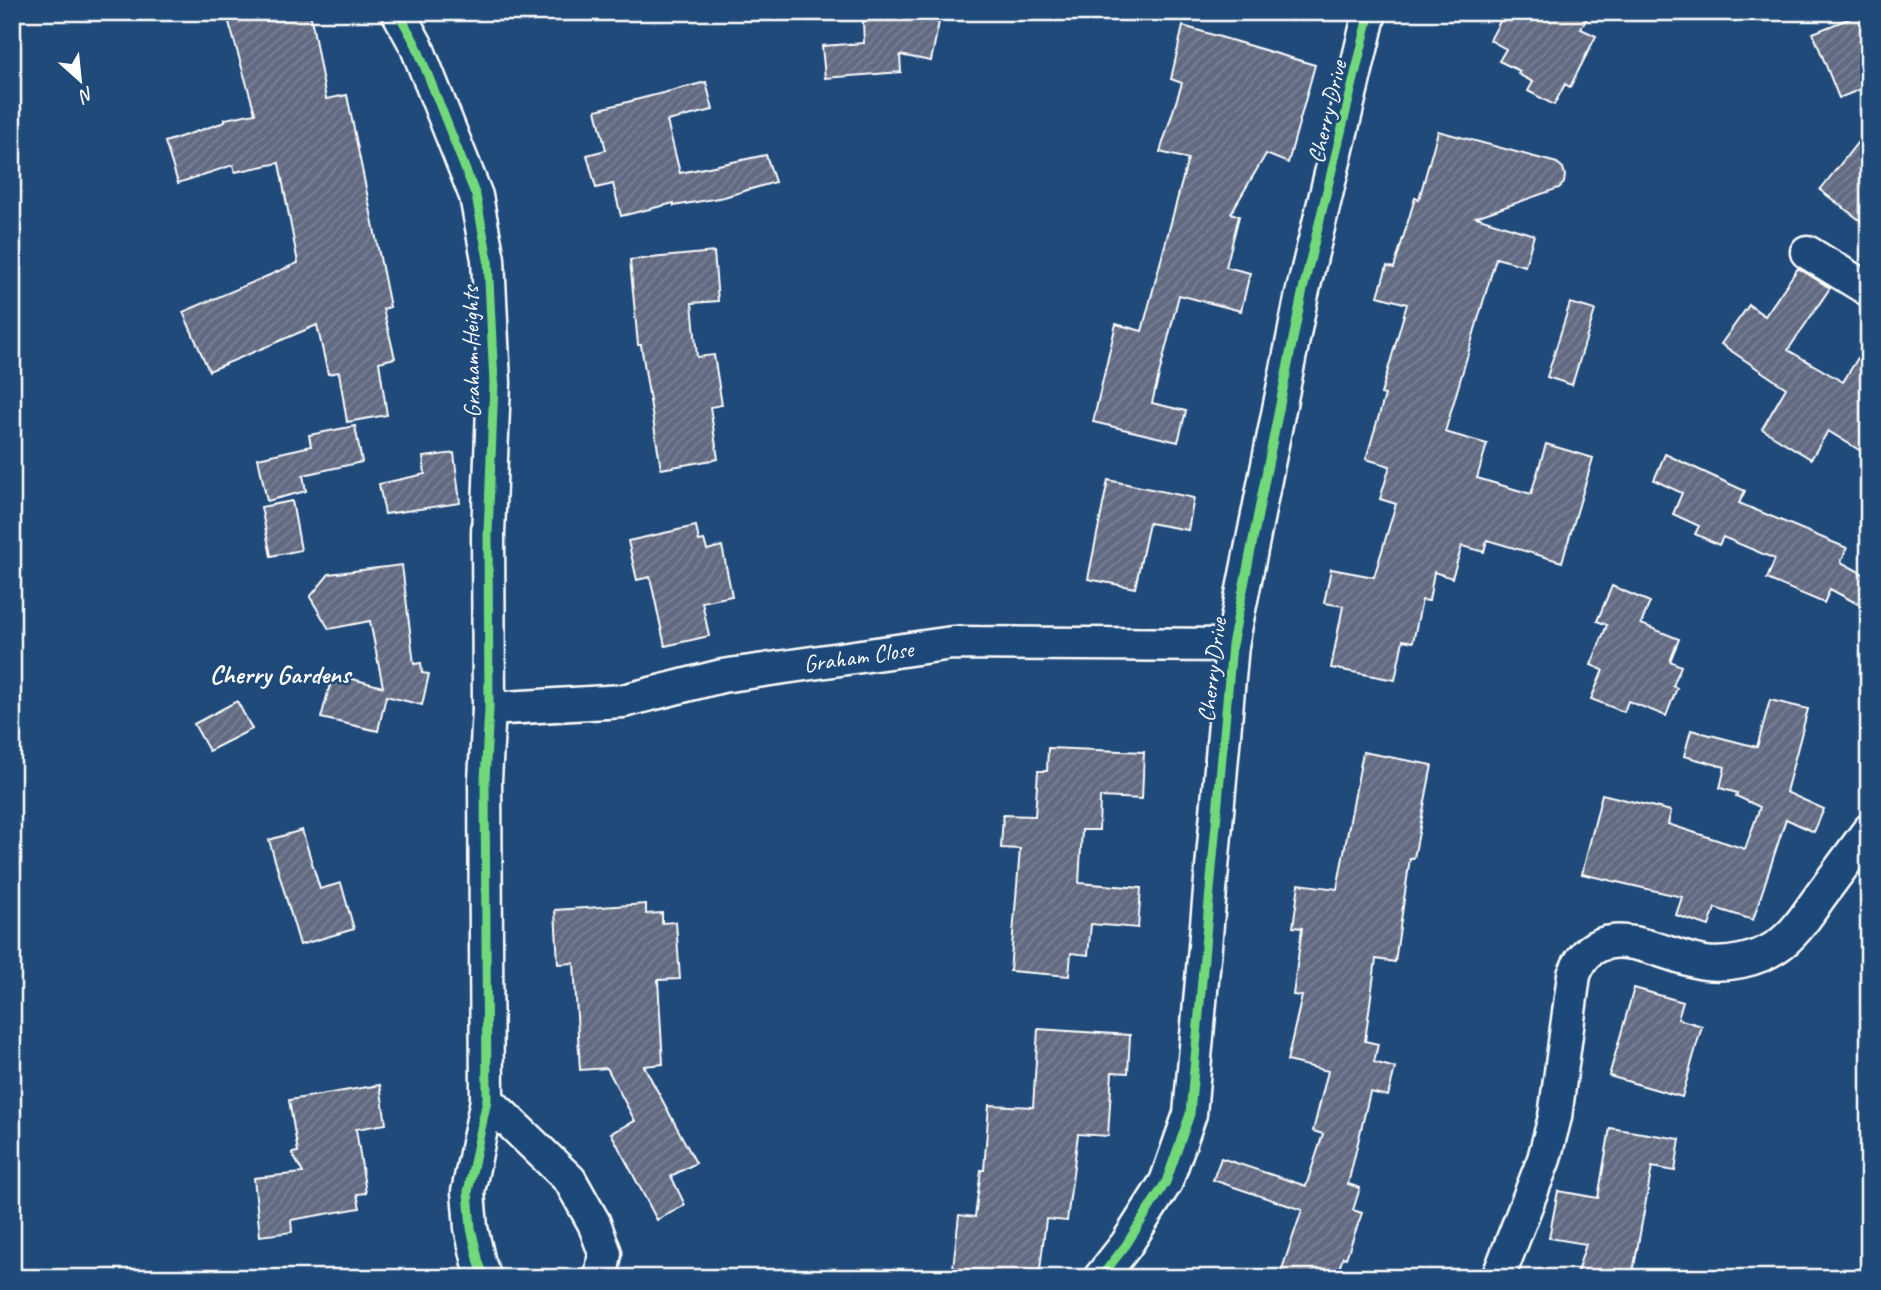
<svg xmlns="http://www.w3.org/2000/svg" width="1881" height="1290" viewBox="0 0 1881 1290" font-family="Caveat,sans-serif">
	<style>
		.building { fill: url(#building-hatch); stroke: #fff; stroke-width: 2 }
		.lines { fill: none; stroke-linecap: round; stroke-linejoin: round }
		.street-casing { stroke: #fff; stroke-width: 37 }
		.street { stroke: #1f4a7a; stroke-width: 32 }
		.cycleway-casing { stroke: #1f4a7a; stroke-width: 13 }
		.cycleway { stroke: #71d979; stroke-width: 9 }
		.labels { text-anchor: middle; dominant-baseline: central; stroke-width: 5; stroke-linejoin: round; paint-order: stroke }
		.street-label { font-size: 24px; fill: #fff; stroke: #1f4a7a }
		.neighbourhood-label { font-size: 26px; font-weight: bold; fill: #fff; stroke: #1f4a7a }
	</style>
	<defs>
		<pattern id="building-hatch" width="6" height="6" patternUnits="userSpaceOnUse" patternTransform="scale(1.75)"><rect width="6" height="6" fill="#626b82"/><path d="M-1 1l2-2M0 6l6-6M5 7l2-2" fill="none" stroke="#7a8195"/></pattern>
	</defs>
	<rect width="100%" height="100%" fill="#1f4a7a"/>
	<filter id="ink" filterUnits="userSpaceOnUse"><feTurbulence type="fractalNoise" baseFrequency=".0143" numOctaves="2"/><feDisplacementMap in="SourceGraphic" scale="14" xChannelSelector="R" yChannelSelector="G"/><feConvolveMatrix kernelMatrix="1 2 1 2 8 2 1 2 1" color-interpolation-filters="sRGB"/></filter>
	<g filter="url(#ink)">
		<!-- building -->
		<path class="building" d="M226,12H310L326,99L347,95L390,307L383,309L395,358L379,362L387,415L347,422L339,372L328,374L317,325L209,371L183,312L298,263L279,163L235,172L233,165L178,183L165,142L225,122V119L255,113Z
			M1505,12H1590L1581,29L1596,36L1570,87L1565,84L1554,105L1528,91L1533,82L1518,74L1520,71L1499,61L1506,49L1490,40Z
			M1865,12H1869V86L1839,98L1813,33Z
			M912,17L939,22L931,61L900,55L901,72L825,78L822,46L864,43L863,21Z
			M1183,26L1315,65L1288,163L1266,154L1231,213L1239,216L1226,267L1250,273L1241,311L1179,295L1152,403L1186,411L1178,442L1093,422L1116,324L1142,331L1188,159L1160,152L1182,83L1171,79Z
			M706,82L713,110L667,121L680,173L766,155L775,182L724,197L674,206V203L621,216L613,184L596,188L587,155L606,150L596,110Z
			M1869,128V227L1820,190Z
			M1438,131L1557,163L1563,168L1565,175L1564,183L1559,188L1476,217L1534,235L1525,266L1496,258L1445,432L1487,444L1477,478L1531,494L1546,444L1593,458L1562,562L1487,540L1484,552L1462,546L1452,578L1434,572L1429,601L1422,600L1413,642L1403,640L1395,680L1331,668L1343,606L1324,603L1331,569L1374,577L1396,504L1380,499L1390,466L1366,459L1385,395L1381,394L1407,304L1378,296L1387,266L1394,268L1415,198L1419,199Z
			M714,252L718,301L692,303L697,357L714,355L722,405L710,407L718,459L661,469L641,345H638L630,260Z
			M1798,268L1830,288L1788,350L1843,382L1869,340V456L1828,431L1811,459L1762,429L1786,388L1721,344L1749,305L1765,316Z
			M1570,303L1595,310L1572,385L1547,377Z
			M355,426L362,462L303,475L306,491L267,501L258,458L311,446L309,435Z
			M454,453L460,503L385,514L379,484L425,474L423,457Z
			M1665,454L1745,491L1739,503L1847,548L1841,562L1869,577V610L1830,589L1824,603L1767,579L1775,559L1723,537L1719,545L1695,534L1699,526L1673,514L1682,493L1654,480Z
			M1108,480L1194,498L1188,530L1149,523L1135,588L1088,579Z
			M292,501L301,550L271,556L261,507Z
			M696,526L699,541L704,540L707,550L722,546L732,596L702,602L709,636L665,646L650,577L637,580L628,541Z
			M402,565L414,664L421,663L422,673L429,674L422,705L386,696L378,731L321,718L333,674L383,687L370,621L329,629L310,597L329,574Z
			M1612,586L1650,602L1641,624L1679,639L1670,661L1681,666L1673,686L1677,688L1666,716L1628,701L1624,712L1591,699L1603,670L1591,665L1607,625L1597,621Z
			M1770,700L1808,709L1786,792L1824,809L1814,832L1786,819L1753,920L1715,908L1709,926L1676,915L1682,897L1582,874L1602,794L1671,811L1668,824L1745,849L1760,807L1736,796L1737,793L1720,788L1725,767L1684,756L1691,730L1757,747Z
			M237,701L252,729L209,751L194,724Z
			M1048,748L1144,752L1142,799L1100,797L1099,830H1082L1079,883L1141,888L1138,928L1091,924L1088,955L1071,953L1069,976L1010,971L1020,849L1001,848L1003,815L1035,816L1038,771H1047Z
			M1363,752L1432,765L1414,858H1410L1395,962L1376,959L1365,1041L1378,1044L1374,1062L1395,1068L1388,1096L1370,1092L1348,1184L1360,1188L1353,1210L1362,1213L1346,1258L1343,1257L1336,1278H1279L1302,1210L1213,1180L1221,1158L1306,1186L1323,1134L1313,1131L1328,1071L1287,1061L1302,996L1293,995L1302,928L1293,927L1299,884L1337,889Z
			M302,830L320,889L341,883L354,929L300,945L269,840Z
			M646,904V914L662,913V923L676,922L680,979L658,980L663,1064L644,1066L696,1163L671,1176L685,1205L657,1220L611,1133L635,1121L607,1068L580,1070L574,963L558,964L555,910Z
			M1634,988L1683,1002L1678,1019L1702,1026L1682,1097L1609,1076Z
			M1038,1029L1130,1035L1128,1073L1112,1072L1108,1136L1078,1134L1067,1221L1046,1219L1039,1278L953,1268L959,1215L975,1217L981,1170H984L989,1105L1033,1107Z
			M380,1085L386,1124L356,1129L366,1193L357,1194L360,1208L291,1220L292,1232L260,1236L254,1178L303,1173L292,1153L298,1152L289,1100Z
			M1610,1128L1680,1139L1675,1171L1652,1167L1632,1278H1575L1586,1244L1549,1238L1558,1191L1598,1198Z"/>
		<g class="lines">
			<!-- street casing -->
			<g class="street-casing">
				<g id="street">
					<path d="M398,12L416,45L476,196L488,259L494,383L488,534L489,709L485,780L487,1100L468,1192L471,1228L479,1263L485,1278"/>
					<path d="M1807,252L1869,290"/>
					<path id="s1" d="M489,709L623,701L722,676L952,643L1232,645"/>
					<path d="M487,1100L570,1180L594,1223L605,1253L601,1278"/>
					<path d="M1100,1278L1126,1245L1166,1182L1190,1114L1232,645L1302,294L1370,12"/>
					<path d="M1498,1278L1544,1159L1555,1117L1574,975C1598,912 1660,956 1705,963C1727,966 1757,960 1776,947C1795,935 1808,913 1821,895C1837,873 1853,852 1869,830"/>
				</g>
			</g>
			<!-- street -->
			<use href="#street" class="street"/>
			<!-- cycleway casing -->
			<g class="cycleway-casing">
				<path id="cycleway" d="M398,12L416,45L476,196L488,259L494,383L488,534L489,709L485,780L487,1100L468,1192L471,1228L479,1263L485,1278
					M1100,1278L1126,1245L1166,1182L1190,1114L1232,645L1302,294L1370,12"/>
			</g>
			<!-- cycleway -->
			<use href="#cycleway" class="cycleway"/>
		</g>
	</g>
	<g class="labels">
		<!-- street labels -->
		<g class="street-label">
			<text transform="translate(1327 112) rotate(-77)">Cherry Drive</text>
			<text transform="translate(471 352) rotate(-91)">Graham Heights</text>
			<text stroke="none"><textPath href="#s1" startOffset="374">Graham Close</textPath></text>
			<text transform="translate(1212 670) rotate(-83)">Cherry Drive</text>
		</g>
		<!-- neighbourhood labels -->
		<g class="neighbourhood-label">
			<text x="280" y="674">Cherry Gardens</text>
		</g>
	</g>
	<!-- margin -->
	<rect width="1881" height="1290" fill="none" stroke="#1f4a7a" stroke-width="42"/>
	<rect x="21" y="21" width="1839" height="1248" fill="none" stroke="#fff" stroke-width="2.5" filter="url(#ink)"/>
	<!-- north arrow -->
	<g transform="translate(80 80) rotate(153)" stroke="#1f4a7a" stroke-width="5" paint-order="stroke">
	<path d="M0-5L12 26L0 18L-12 26Z" fill="#ffffff"/>
	<text y="-10" font-size="19" font-weight="bold" text-anchor="middle" fill="#ffffff">N</text>
	</g>
</svg>
